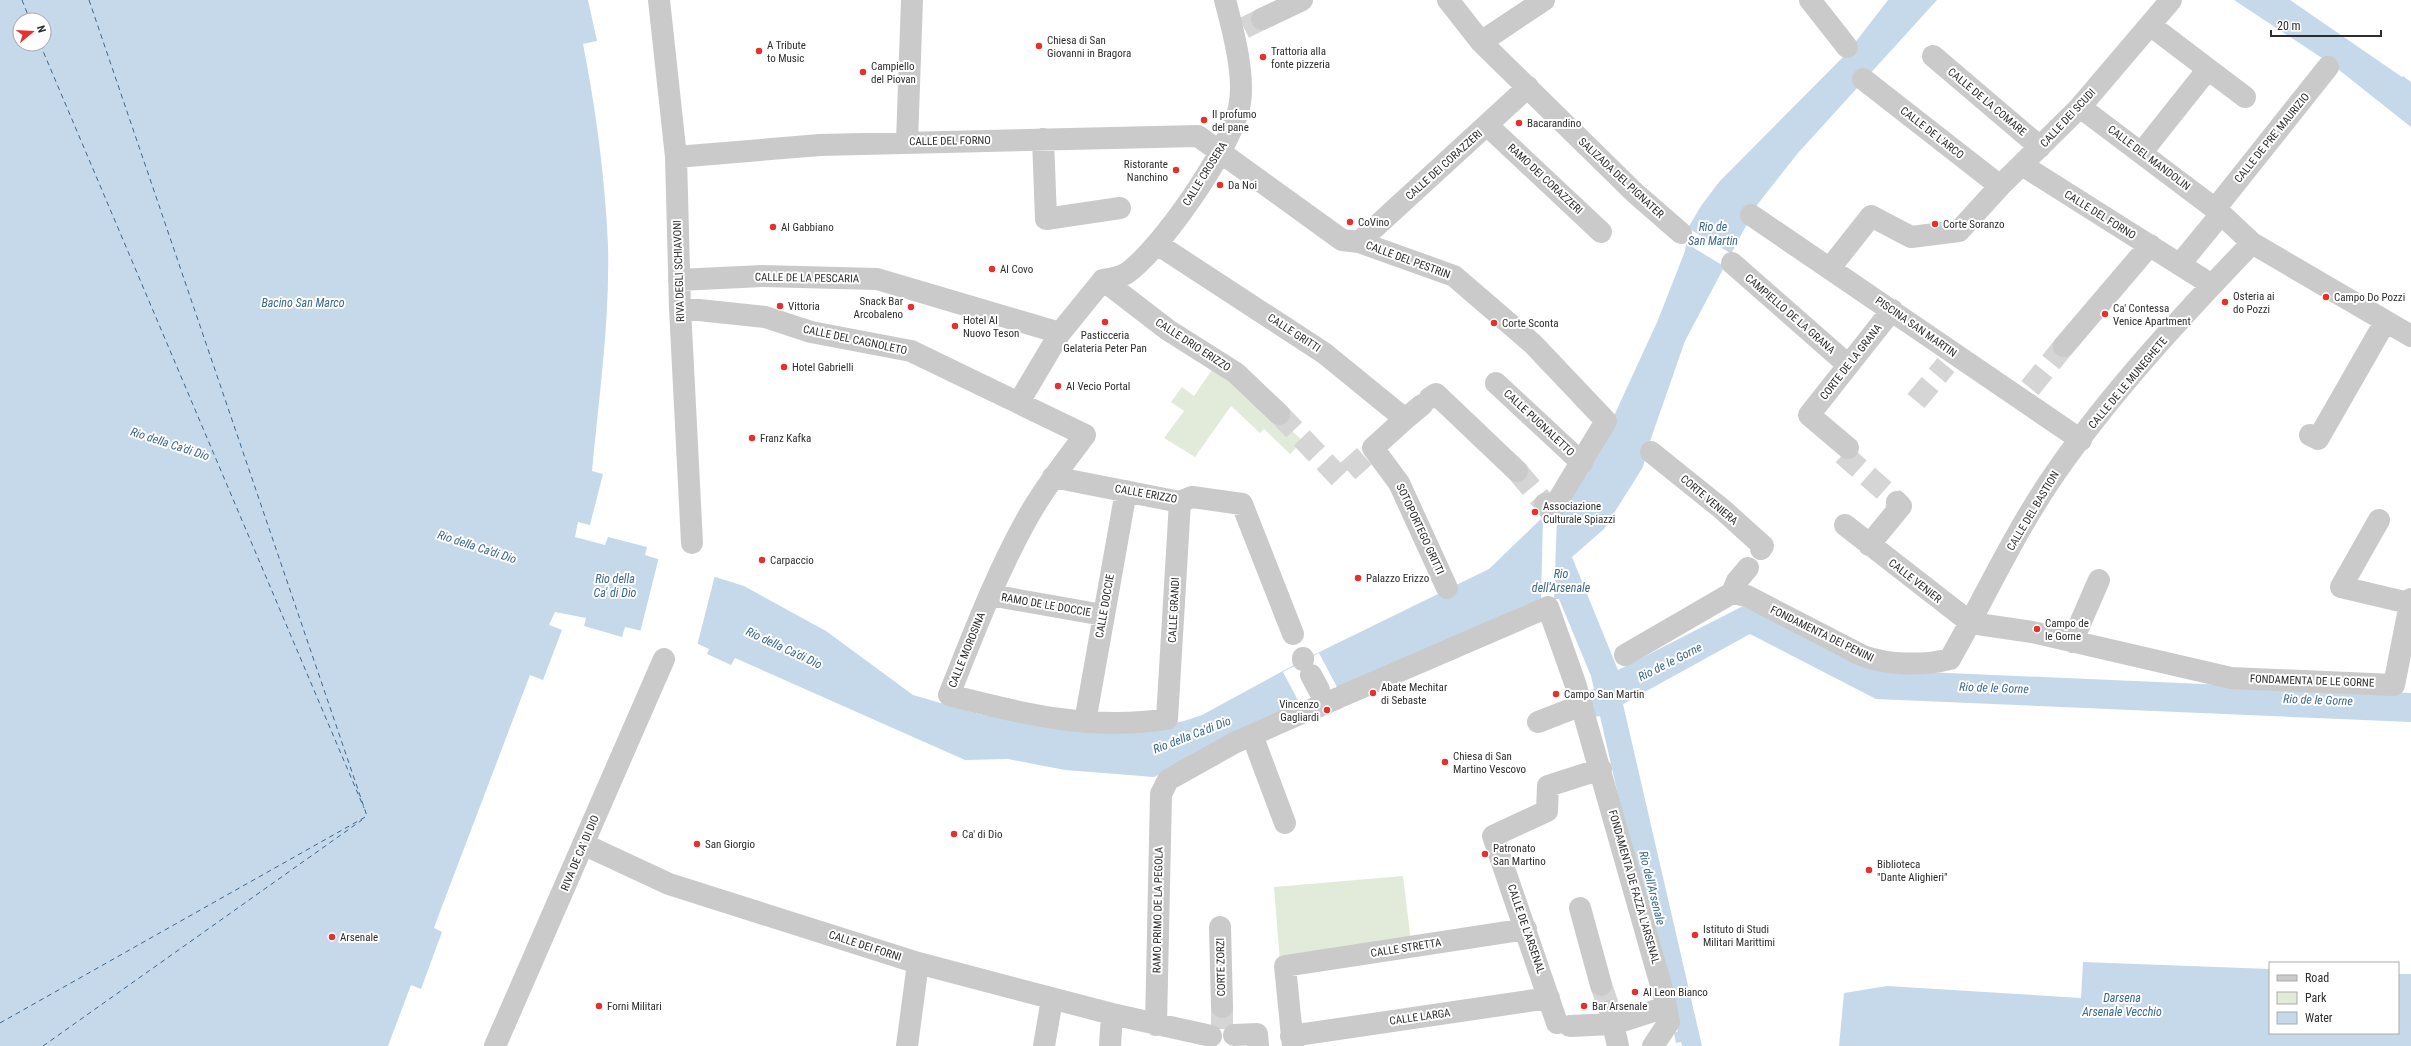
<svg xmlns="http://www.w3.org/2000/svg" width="2411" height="1046" viewBox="0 0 2411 1046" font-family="'Roboto Condensed',sans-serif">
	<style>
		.green { fill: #e2ebda }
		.water { fill: #c6d9eb; fill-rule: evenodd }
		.pier { fill: #fff }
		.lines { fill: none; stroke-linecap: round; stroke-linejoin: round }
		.ferry { stroke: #3b678f; stroke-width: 1; stroke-dasharray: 5 4; stroke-linecap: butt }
		.minor-tunnel { stroke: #d5d5d5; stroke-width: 22; stroke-dasharray: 22 11; stroke-linecap: butt }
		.minor { stroke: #cacaca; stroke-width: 22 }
		.poi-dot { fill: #e5302e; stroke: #fff; stroke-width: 1.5 }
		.labels { text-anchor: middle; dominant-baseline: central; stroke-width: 4; stroke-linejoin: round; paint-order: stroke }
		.poi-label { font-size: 11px; fill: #2d2d2d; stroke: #fff; text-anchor: start }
		.street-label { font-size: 11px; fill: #2d2d2d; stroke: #fff }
		.water-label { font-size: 12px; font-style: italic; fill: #3b678f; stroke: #fff }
	</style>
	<rect width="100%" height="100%" fill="#fff"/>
	<!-- green -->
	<path class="green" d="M1214,367L1276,416L1303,441L1290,454L1264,429L1260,433L1231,406L1195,457L1164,438L1184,411L1171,402L1182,387L1194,396Z
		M1403,876L1411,942L1280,962L1274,887Z"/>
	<!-- water -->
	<path class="water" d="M0,0H588L597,41L583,44C596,110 605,177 608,245C610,320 599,396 592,471L603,474L590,525L578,522L575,537L605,545L608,537L647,547L645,555L744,586L826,631L913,695L982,715L1135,731L1184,721L1202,715L1303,660L1489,569L1543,517L1613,418L1658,320L1685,251L1688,228L1701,206L1719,182L1847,53L1888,0H1937L1798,153L1757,205L1685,341L1649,444L1643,467L1604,529L1572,557L1618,670L1745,605L1879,670L2411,693V722L1876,699L1750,634L1623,704L1702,1046H1682L1681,1042L1676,1043L1674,1033L1678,1031L1630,848L1600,716L1595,717L1589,690L1594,689L1591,676L1559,599H1541L1518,608L1265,723L1154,777L1065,770L1008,759L965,760L735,658L731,665L707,654L709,649L698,644L625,627L622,637L584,626L586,618L555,612L549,625L562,630L543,680L530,675L441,909L434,928L442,932L421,989L411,985L388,1046H0ZM20,20H44V44H20Z
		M2234,0H2290L2402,77L2403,76L2411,82V127L2334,66Z
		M2083,962L2270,969V1033H2398V974H2411V1046H1839L1844,993L1887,986L2081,998Z"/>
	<!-- pier -->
	<path class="pier" d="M1686,227L1732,254L1727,268L1684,242Z
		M1543,517H1557L1554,599H1541Z
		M659,557L715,575L697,646L640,633Z
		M1319,653L1339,691L1302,708L1283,672Z"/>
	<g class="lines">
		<!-- ferry -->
		<path class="ferry" d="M22,0L30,20
			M89,0L367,816
			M40,44L364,808
			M0,1023L367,816
			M43,1046L362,820"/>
		<!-- minor-tunnel -->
		<path class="minor-tunnel" d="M1244,28L1262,19
			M2030,388L2064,346
			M1916,401L1946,365
			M1279,414L1340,478L1368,453
			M1843,454L1897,502
			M1517,471L1545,504
			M1601,985L1610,1011
			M1222,1007V1036"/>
		<!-- minor -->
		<path class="minor" d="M659,0L676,157L680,308L692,543
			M1448,0L1481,42L1635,193L1681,233
			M1810,0L1847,47
			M1262,19L1302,0
			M1481,42L1544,0
			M1933,56L2040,147
			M2208,69L2245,97
			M1863,79L2000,186
			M2080,107L2218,211L2252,243L2411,336
			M1488,126L1601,232
			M1043,139L1046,219L1120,208
			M907,142L912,0
			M2142,152L2208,69L2150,25
			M676,157L820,145L1198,136L1342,240L1359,242L1454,276L1533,344L1606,421L1551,512L1545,504
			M2022,165L2212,285
			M2215,209L2328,67
			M1751,215L2081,440
			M1359,242L1528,87
			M1157,244L1324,353L1405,419L1422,405
			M1732,263L1847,364
			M2180,264L2221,214
			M1830,268L1871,216L1911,237L1959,231L2000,186L2080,107L2171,0
			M679,280L762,276L877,279L1060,333
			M1103,280C1110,279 1121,277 1127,273C1161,249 1230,149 1239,108C1246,78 1233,30 1225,0
			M1103,280L1168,330L1236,373L1279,414
			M680,308L765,317L811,332L911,351L1085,435C1065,462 1044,488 1028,517C996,574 973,635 949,695C1021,714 1094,731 1167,719L1180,502
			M2064,346L2150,245
			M1496,383L1582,463
			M1430,398L1436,394L1517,471
			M1019,402L1060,333L1103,280
			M1405,419L1373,448L1399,483L1447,588
			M2310,435L2318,439L2385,322
			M1848,448L1809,415L1892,310
			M1651,452L1722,509L1763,546L1761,549
			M1053,477L1180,502L1192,497L1242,504L1293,634
			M2379,520L2341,587L2409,603
			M1845,525L1971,623L2032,632L2231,678L2394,685L2411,599
			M1869,545L1901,506L1897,502
			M1732,593L1737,581L1748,568
			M990,595L1103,615
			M2072,642L2099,580
			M1625,655L1732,593L1747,596L1863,656C1888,665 1924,666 1950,659C1985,597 2015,531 2056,472C2113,390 2183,315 2252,243
			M1303,658V660
			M1311,675L1319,690
			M1342,696L1548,607L1575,683L1664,996L1669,1022L1653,1046
			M1308,711L1338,698
			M1085,722L1126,491
			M1538,722L1582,705
			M1252,735L1285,823
			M583,844L669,884L918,963L1112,1014L1211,1036
			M1580,908L1601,985
			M1220,927L1222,1007
			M1610,1011L1618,1046
			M1557,1023L1493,836L1547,811L1548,786L1601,769
			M1156,1025L1161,794L1168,780L1234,743L1304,712
			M1570,1026L1613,1024L1666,1007
			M1234,1035L1257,1034L1258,1046
			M1291,1036L1549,998
			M495,1046L664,659
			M907,1046L918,963
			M1044,1046L1052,999
			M1110,1046L1112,1014
			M1293,1046L1285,966L1526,929"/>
	</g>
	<!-- markers -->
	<g class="poi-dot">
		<circle cx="1039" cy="46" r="4"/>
		<circle cx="759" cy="51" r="4"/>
		<circle cx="1263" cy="57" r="4"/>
		<circle cx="863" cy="72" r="4"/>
		<circle cx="1204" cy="120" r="4"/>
		<circle cx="1519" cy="123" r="4"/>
		<circle cx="1176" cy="170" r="4"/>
		<circle cx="1220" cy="185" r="4"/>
		<circle cx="1350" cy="222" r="4"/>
		<circle cx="1935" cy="224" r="4"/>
		<circle cx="773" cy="227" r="4"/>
		<circle cx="992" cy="269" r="4"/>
		<circle cx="2326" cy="297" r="4"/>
		<circle cx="2225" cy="302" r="4"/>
		<circle cx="780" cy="306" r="4"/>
		<circle cx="911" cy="307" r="4"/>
		<circle cx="2105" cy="314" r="4"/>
		<circle cx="1105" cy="322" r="4"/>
		<circle cx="1494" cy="323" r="4"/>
		<circle cx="955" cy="326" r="4"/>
		<circle cx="784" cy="367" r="4"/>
		<circle cx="1058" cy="386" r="4"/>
		<circle cx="752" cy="438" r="4"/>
		<circle cx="1535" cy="512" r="4"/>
		<circle cx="762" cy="560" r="4"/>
		<circle cx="1358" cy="578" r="4"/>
		<circle cx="2037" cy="629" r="4"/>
		<circle cx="1373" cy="693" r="4"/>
		<circle cx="1556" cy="694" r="4"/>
		<circle cx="1327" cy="710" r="4"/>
		<circle cx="1445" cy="762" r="4"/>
		<circle cx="954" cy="834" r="4"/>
		<circle cx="697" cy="844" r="4"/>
		<circle cx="1485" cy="854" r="4"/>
		<circle cx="1869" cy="870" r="4"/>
		<circle cx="1695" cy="935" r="4"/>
		<circle cx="332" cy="937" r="4"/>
		<circle cx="1635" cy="992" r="4"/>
		<circle cx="599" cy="1006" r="4"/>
		<circle cx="1584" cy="1006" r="4"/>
	</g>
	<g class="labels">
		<!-- poi labels -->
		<g class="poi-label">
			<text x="1047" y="40">Chiesa di San<tspan x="1047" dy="13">Giovanni in Bragora</tspan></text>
			<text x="767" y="45">A Tribute<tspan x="767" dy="13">to Music</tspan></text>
			<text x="1271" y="51">Trattoria alla<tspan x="1271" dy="13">fonte pizzeria</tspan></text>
			<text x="871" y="66">Campiello<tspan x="871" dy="13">del Piovan</tspan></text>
			<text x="1212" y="114">Il profumo<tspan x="1212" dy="13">del pane</tspan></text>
			<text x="1527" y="123">Bacarandino</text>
			<text x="1168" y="164" text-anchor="end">Ristorante<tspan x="1168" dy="13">Nanchino</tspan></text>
			<text x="1228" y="185">Da Noi</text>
			<text x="1358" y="222">CoVino</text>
			<text x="1943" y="224">Corte Soranzo</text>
			<text x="781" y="227">Al Gabbiano</text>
			<text x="1000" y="269">Al Covo</text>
			<text x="2233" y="296">Osteria ai<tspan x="2233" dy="13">do Pozzi</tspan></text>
			<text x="2334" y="297">Campo Do Pozzi</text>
			<text x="903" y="301" text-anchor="end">Snack Bar<tspan x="903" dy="13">Arcobaleno</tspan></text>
			<text x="788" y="306">Vittoria</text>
			<text x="2113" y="308">Ca' Contessa<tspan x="2113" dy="13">Venice Apartment</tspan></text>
			<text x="963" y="320">Hotel Al<tspan x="963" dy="13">Nuovo Teson</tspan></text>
			<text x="1502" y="323">Corte Sconta</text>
			<text x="1105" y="335" text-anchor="middle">Pasticceria<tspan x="1105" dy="13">Gelateria Peter Pan</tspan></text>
			<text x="792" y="367">Hotel Gabrielli</text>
			<text x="1066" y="386">Al Vecio Portal</text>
			<text x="760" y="438">Franz Kafka</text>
			<text x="1543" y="506">Associazione<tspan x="1543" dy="13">Culturale Spiazzi</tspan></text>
			<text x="770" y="560">Carpaccio</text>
			<text x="1366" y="578">Palazzo Erizzo</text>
			<text x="2045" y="623">Campo de<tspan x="2045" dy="13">le Gorne</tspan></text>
			<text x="1381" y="687">Abate Mechitar<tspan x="1381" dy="13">di Sebaste</tspan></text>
			<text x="1564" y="694">Campo San Martin</text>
			<text x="1319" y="704" text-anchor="end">Vincenzo<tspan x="1319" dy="13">Gagliardi</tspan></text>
			<text x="1453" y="756">Chiesa di San<tspan x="1453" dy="13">Martino Vescovo</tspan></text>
			<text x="962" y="834">Ca' di Dio</text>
			<text x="705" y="844">San Giorgio</text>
			<text x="1493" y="848">Patronato<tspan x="1493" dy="13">San Martino</tspan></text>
			<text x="1877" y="864">Biblioteca<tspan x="1877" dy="13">"Dante Alighieri"</tspan></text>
			<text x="1703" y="929">Istituto di Studi<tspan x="1703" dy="13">Militari Marittimi</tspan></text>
			<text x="340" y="937">Arsenale</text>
			<text x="1643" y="992">Al Leon Bianco</text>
			<text x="607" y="1006">Forni Militari</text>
			<text x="1592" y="1006">Bar Arsenale</text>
		</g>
		<!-- street labels -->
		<g class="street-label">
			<text transform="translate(1987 102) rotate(40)">CALLE DE LA COMARE</text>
			<text transform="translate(2068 118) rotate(-47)">CALLE DEI SCUDI</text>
			<text transform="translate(1932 133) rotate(38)">CALLE DE L'ARCO</text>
			<text transform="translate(2272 138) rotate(-51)">CALLE DE PRE' MAURIZIO</text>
			<text transform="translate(950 141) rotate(-1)">CALLE DEL FORNO</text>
			<text transform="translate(2149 158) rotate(37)">CALLE DEL MANDOLIN</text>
			<text transform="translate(1444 165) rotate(-42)">CALLE DEI CORAZZERI</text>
			<text transform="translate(1205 174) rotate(-58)">CALLE CROSERA</text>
			<text transform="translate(1621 178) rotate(43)">SALIZADA DEL PIGNATER</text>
			<text transform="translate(1545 179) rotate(43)">RAMO DEI CORAZZERI</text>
			<text transform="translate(2100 215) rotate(32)">CALLE DEL FORNO</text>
			<text transform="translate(1408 260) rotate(20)">CALLE DEL PESTRIN</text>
			<text transform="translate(679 271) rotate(-92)">RIVA DEGLI SCHIAVONI</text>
			<text transform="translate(807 278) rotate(1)">CALLE DE LA PESCARIA</text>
			<text transform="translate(1790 314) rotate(41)">CAMPIELLO DE LA GRANA</text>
			<text transform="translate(1916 327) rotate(35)">PISCINA SAN MARTIN</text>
			<text transform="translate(1294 333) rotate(33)">CALLE GRITTI</text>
			<text transform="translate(855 340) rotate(12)">CALLE DEL CAGNOLETO</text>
			<text transform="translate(1193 345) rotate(33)">CALLE DRIO ERIZZO</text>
			<text transform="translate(1851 362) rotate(-52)">CORTE DE LA GRANA</text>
			<text transform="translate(2128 383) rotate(-50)">CALLE DE LE MUNEGHETE</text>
			<text transform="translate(1539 423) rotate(43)">CALLE PUGNALETTO</text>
			<text transform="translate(1146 494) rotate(10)">CALLE ERIZZO</text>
			<text transform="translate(1709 500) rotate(40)">CORTE VENIERA</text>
			<text transform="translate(2033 511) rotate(-59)">CALLE DEL BASTION</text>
			<text transform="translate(1420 529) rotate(65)">SOTOPORTEGO GRITTI</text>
			<text transform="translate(1915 581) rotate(38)">CALLE VENIER</text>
			<text transform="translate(1046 605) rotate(10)">RAMO DE LE DOCCIE</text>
			<text transform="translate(1105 606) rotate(-80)">CALLE DOCCIE</text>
			<text transform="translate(1174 610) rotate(-87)">CALLE GRANDI</text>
			<text transform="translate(1822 634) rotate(26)">FONDAMENTA DEI PENINI</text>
			<text transform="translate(967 650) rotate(-68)">CALLE MOROSINA</text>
			<text transform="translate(2312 681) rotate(2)">FONDAMENTA DE LE GORNE</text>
			<text transform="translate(580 853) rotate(-67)">RIVA DE CA' DI DIO</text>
			<text transform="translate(1634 887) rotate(74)">FONDAMENTA DE FAZZA L'ARSENAL</text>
			<text transform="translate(1158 910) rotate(-89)">RAMO PRIMO DE LA PEGOLA</text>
			<text transform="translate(1526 929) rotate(71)">CALLE DE L'ARSENAL</text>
			<text transform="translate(865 946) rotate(18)">CALLE DEI FORNI</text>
			<text transform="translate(1406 948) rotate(-9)">CALLE STRETTA</text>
			<text transform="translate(1221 967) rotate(-91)">CORTE ZORZI</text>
			<text transform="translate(1420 1017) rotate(-8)">CALLE LARGA</text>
		</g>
		<!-- water labels -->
		<g class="water-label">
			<text x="1713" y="227">Rio de<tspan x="1713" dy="14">San Martin</tspan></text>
			<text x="303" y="303">Bacino San Marco</text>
			<text transform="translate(170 444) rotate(18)">Rio della Ca'di Dio</text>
			<text transform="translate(477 547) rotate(18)">Rio della Ca'di Dio</text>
			<text x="1561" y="574">Rio<tspan x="1561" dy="14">dell'Arsenale</tspan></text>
			<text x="615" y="579">Rio della<tspan x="615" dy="14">Ca' di Dio</tspan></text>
			<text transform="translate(784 648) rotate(25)">Rio della Ca'di Dio</text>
			<text transform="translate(1670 662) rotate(-27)">Rio de le Gorne</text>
			<text transform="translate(1994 688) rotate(2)">Rio de le Gorne</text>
			<text transform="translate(2318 700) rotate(2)">Rio de le Gorne</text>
			<text transform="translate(1192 735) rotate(-21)">Rio della Ca'di Dio</text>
			<text transform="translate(1652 888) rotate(76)">Rio dell'Arsenale</text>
			<text x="2122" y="998">Darsena<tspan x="2122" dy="14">Arsenale Vecchio</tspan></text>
		</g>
	</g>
	<!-- legend -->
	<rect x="2269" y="962" width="130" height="72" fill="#ffffff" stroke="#ababab"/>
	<rect x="2277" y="975" width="20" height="6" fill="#cacaca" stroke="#ababab"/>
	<text x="2305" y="982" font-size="12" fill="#2d2d2d">Road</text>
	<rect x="2277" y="992" width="20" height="12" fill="#e2ebda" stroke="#ababab"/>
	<text x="2305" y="1002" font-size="12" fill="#2d2d2d">Park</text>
	<rect x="2277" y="1012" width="20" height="12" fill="#c6d9eb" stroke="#ababab"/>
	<text x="2305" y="1022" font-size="12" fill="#2d2d2d">Water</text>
	<!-- north arrow -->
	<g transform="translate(32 32) rotate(72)"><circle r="19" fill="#ffffff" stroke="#ababab"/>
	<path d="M0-3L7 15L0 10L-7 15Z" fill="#e5302e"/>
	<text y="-6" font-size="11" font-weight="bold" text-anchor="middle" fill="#2d2d2d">N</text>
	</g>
	<!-- scale -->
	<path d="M2271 30v6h110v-6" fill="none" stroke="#2d2d2d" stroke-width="2"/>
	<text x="2277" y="30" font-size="12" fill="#2d2d2d" stroke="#ffffff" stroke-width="3" paint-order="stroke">20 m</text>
</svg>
